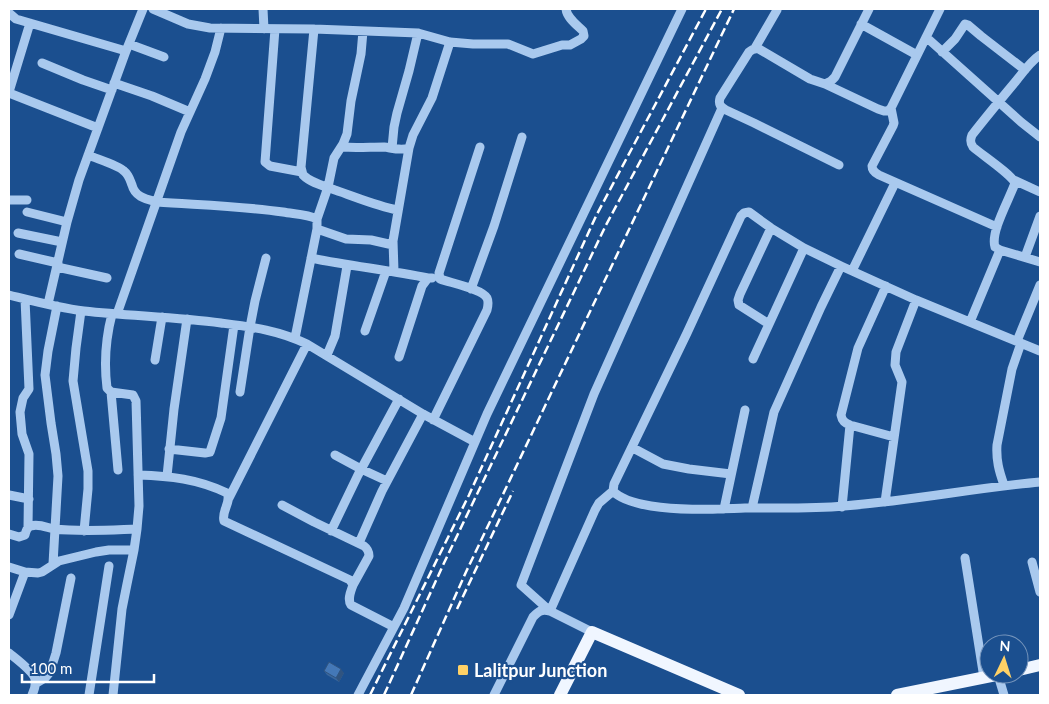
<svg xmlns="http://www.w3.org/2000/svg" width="1049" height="704" viewBox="0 0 1049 704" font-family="Lato,sans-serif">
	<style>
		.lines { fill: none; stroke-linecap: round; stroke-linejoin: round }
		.minor { stroke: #a9c9ee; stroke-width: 9 }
		.major { stroke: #f0f6ff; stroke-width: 12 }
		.rail { stroke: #fff; stroke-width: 2.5; stroke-dasharray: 9 4; stroke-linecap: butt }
		.wall { fill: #3a679d }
		.shaded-wall { fill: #305480 }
		.building { fill: #4478b7; stroke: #305480 }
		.poi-dot { fill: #ffd166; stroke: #1b4f8f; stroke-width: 2 }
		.labels { text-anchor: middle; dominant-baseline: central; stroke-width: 4.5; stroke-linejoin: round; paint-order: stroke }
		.poi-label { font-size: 18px; font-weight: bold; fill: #fff; stroke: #1b4f8f; text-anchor: start }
	</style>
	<rect width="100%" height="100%" fill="#1b4f8f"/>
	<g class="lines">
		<!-- minor -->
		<path class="minor" d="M153,9L188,24L210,28L314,29L418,33L450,42L473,44H508L533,54L562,45H570L581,39L584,36L583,31C577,25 567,18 566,9
			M263,9L264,29
			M9,13L16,19L126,51
			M861,24L917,55
			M275,29L265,162L270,166L302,172
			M314,29L301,167L303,175C311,183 324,186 335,190C356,197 376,206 398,210
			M926,37L1021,122L1040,137
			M129,44L164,57
			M755,48L777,10
			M942,52L955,39L965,24L968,25L981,36L1025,70
			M1040,55C1031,61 1023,72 1016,81C1001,99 986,117 972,135C970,140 970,143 973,147C982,155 1011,174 1015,183C1010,198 990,232 995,247L1000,250L1040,262
			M42,63L83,80L112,90
			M114,83L152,96L190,112
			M825,84L878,109L884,111H888L891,108L940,9
			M9,92L30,23
			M9,93L98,128
			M891,108L894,123L893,126L872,166C872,171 875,173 879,175L997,227
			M342,147C356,148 370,147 384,147C392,148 401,151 409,148L413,135L432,98L450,42
			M392,148L394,127L397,113L409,71L418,33
			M88,155C97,159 118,165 124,171C129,175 130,180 132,185C135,197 146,199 157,202C199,205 241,206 283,212C294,214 307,214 317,219V229L295,338
			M839,165L754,123L726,110C721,107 718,105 720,98L749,52C752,49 755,48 759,49L810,79L825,84L831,81L835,77L869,9
			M1014,180L1040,192
			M9,200H27
			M27,212L67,222
			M317,219L328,187L334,158L343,144L347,134L351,101L361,54L363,31
			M317,229L346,239L371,240L393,245
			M18,233L62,242
			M19,254L58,263
			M1025,257L1040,216
			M311,258C350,266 389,270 428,278
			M57,267L107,278
			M394,271L393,241L409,148
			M852,271L895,183
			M886,286L858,348L841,415C842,421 845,423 850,425L894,437
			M471,289L494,226L522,137
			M9,295C33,301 59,308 84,311C130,316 176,317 221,323C252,327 278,330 307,344L423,414L475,442
			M25,299L29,389L23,398L20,412L22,434L29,454L28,528
			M48,304L67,222L79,180L126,51L143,9
			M81,311L76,348L73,381L88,471V489L84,531
			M112,314C106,337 104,364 107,388L111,392L133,395L136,401L139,506L137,529L134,550L127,584L122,609L113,695
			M117,314L181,132L205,79L215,52L221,28
			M970,322L1000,250
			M769,324L739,305L738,300L740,294L771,228
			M365,331L386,271
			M1017,341L1040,285
			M1040,351L916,300L841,266L804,248L771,228L749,212L744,213L741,216L687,333L614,484L613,491C621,500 639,504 651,506C682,511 714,509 745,508C778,508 812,509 844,506C910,501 975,488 1040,482
			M327,355L335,336L347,266
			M399,357L422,286L428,278H432
			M753,359L804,248
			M155,360L162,317
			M111,392L118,470
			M240,392L250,327L255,301L266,258
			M433,420L487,310C488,306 489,302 487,298C482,289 451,283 440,279L439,273L480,147
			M633,448L663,464L689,469L731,474
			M169,449L205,453L210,452L221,418L234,325
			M335,455L361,469L387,481
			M138,475C170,476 198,479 227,493C232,502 221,511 224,521L350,580L353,585C351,591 347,599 351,605L394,627
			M167,476L174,409L187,319
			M1004,485C999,471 996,460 997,445L1012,369L1021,343
			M613,491L599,503L595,510L550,611L521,585L594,394L722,108
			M9,495L29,499
			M229,498L307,344
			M885,502L902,382L895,365L896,352L916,300
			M282,505L314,522L364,546C368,549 369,552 369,556L353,585
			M842,507L850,425
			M752,508L774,412L821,307L841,266
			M724,509L745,410
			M331,531L358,475L399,399
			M9,534L19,537L25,535C26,531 27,527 31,526C38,523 48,528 54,529C82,532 110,530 137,529
			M359,543L382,491L423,414
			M965,558L984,678
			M1032,562L1040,592
			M53,564L58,476L56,454L51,423L45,375L48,351L57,306
			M9,567L25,572L38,573L42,572L59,561L96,552L109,550H134
			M9,615L25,572
			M9,653C15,658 33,671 35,679C36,684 34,691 32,695
			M998,675L1004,695
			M35,684L45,678L50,672L56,653L71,578
			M89,695L109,566
			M358,695L404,608L487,414L682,9
			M494,695L533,617C539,611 541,609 550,611L592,632"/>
		<!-- major -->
		<path class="major" d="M1019,670L1040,665
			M560,695L592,632L739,695
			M897,695L1001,674"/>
		<!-- rail -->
		<path class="rail" d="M457,609L513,491
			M370,695L469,495L596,216L706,9
			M384,695L444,563L606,225L722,9
			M411,695L466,572L734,9"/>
	</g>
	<!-- wall -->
	<path class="wall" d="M324,671L344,673L339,682L327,675Z"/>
	<!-- shaded-wall -->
	<path class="shaded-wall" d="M341,669L344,673L339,682L336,678Z"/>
	<!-- building -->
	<path class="building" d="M329,662L341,669L336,678L324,671Z"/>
	<!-- markers -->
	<rect class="poi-dot" x="457" y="664" width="12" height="12" rx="2.5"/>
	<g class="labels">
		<!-- poi labels -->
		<g class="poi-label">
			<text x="474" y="670">Lalitpur Junction</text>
		</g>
	</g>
	<!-- border -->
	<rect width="1049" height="704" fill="none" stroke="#ffffff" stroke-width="20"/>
	<!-- north arrow -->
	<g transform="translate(1004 659) rotate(4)"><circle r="24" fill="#1b4f8f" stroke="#7695bc"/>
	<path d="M0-4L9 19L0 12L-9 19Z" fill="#ffd166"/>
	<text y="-8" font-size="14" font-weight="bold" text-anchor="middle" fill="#ffffff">N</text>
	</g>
	<!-- scale -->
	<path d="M22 674v8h132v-8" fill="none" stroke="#ffffff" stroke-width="2.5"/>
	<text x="30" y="674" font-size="15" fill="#ffffff" stroke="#1b4f8f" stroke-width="4" paint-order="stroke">100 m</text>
</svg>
